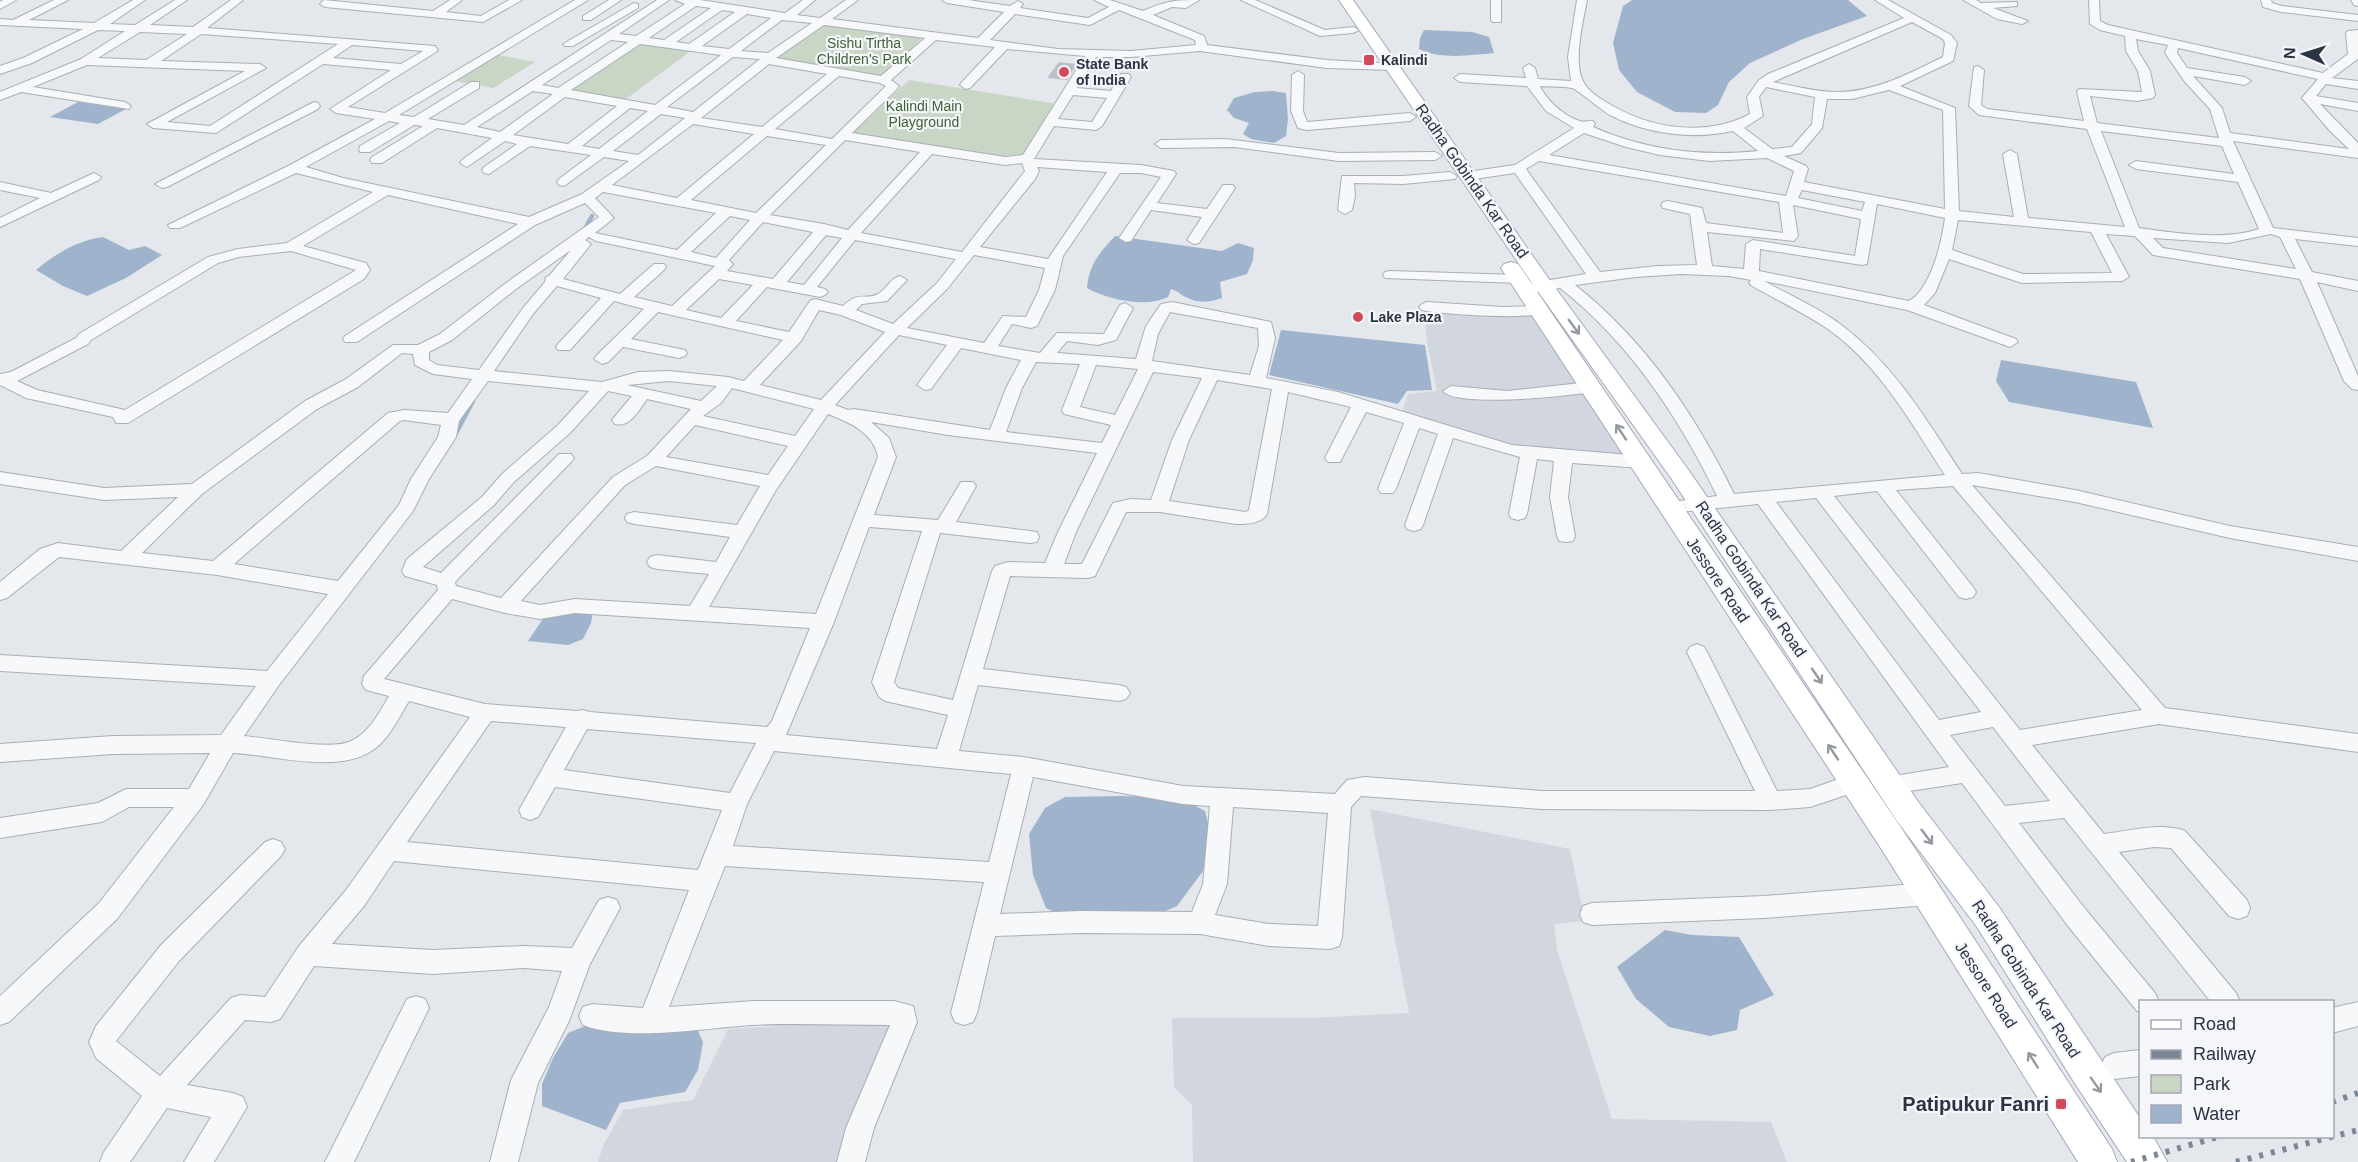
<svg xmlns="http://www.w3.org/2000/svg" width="2358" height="1162" viewBox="0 0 2358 1162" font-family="Arial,sans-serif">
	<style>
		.built { fill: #d2d6de }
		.green { fill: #c9d6c5 }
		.water { fill: #9fb4cc }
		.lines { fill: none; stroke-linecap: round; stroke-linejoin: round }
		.stream { stroke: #9fb4cc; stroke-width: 4.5 }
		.building { fill: #bbc0ca }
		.minor-casing { stroke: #a9aeb7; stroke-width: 2 }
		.major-casing { stroke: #a3abb8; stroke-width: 2 }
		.minor { fill: #f7f8fa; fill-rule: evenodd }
		.major { fill: #fff; fill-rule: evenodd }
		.rail { stroke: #7d8696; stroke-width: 6; stroke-dasharray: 4 8; stroke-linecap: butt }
		.oneway { stroke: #959aa2 }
		.poi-dot { fill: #d1495b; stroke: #f4f6f9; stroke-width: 2 }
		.labels { text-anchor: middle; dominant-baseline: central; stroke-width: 4.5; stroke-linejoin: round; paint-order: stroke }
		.far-park-label { font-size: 14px; fill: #3f6138; stroke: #f4f6f9 }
		.far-poi-label { font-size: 14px; font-weight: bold; fill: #2b3445; stroke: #f4f6f9; text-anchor: start }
		.street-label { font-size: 16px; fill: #2b3445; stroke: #f4f6f9 }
		.near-poi-label { font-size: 20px; font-weight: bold; fill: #2b3445; stroke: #f4f6f9; text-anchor: end }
	</style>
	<rect width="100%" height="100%" fill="#e4e7ec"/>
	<!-- built -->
	<path class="built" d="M1424,311L1537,315L1627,456L1529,450L1401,415L1408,394L1437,391L1427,342Z
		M1370,809L1570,849L1585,921L1554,924L1557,950L1612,1119L1771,1122L1787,1162H1193L1192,1105L1174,1087L1172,1018H1309L1409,1013Z
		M896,1020L844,1162H598L603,1146L623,1110L693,1100L728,1029Z"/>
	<!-- green -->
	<path class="green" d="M823,23L924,36L882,77L773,59Z
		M639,40L696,47L626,99L567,89Z
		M493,54L535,62L493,88L449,80Z
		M909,80L1058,104L1023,154L1004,156L851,135Z"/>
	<!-- water -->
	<path class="water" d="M1632,0H1848L1867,16L1803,39L1750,63L1729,82L1718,105L1706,113L1675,112L1637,92L1619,70L1613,43L1623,6Z
		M1424,30L1472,32L1489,37L1494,53C1470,55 1441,60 1419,49L1420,38Z
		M1273,91L1286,93L1288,119L1286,136L1274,143L1251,139L1243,134L1249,123L1234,118L1227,110L1234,98L1255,92Z
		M78,102L126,109L98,124L50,117Z
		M1115,236L1222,251L1238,243L1254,248L1253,260L1247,274L1220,282L1222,298C1210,302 1200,304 1188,298C1181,296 1179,291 1171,289L1168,297C1146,308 1108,300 1087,288C1089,265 1099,253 1115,236Z
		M103,237L129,250L145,246L162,255L126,278L87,296L63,286L36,270C55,254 78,240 103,237Z
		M1281,330L1425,345L1432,390L1407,391L1398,404L1269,375Z
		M2001,360L2136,382L2153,428L2009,402L1996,381Z
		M549,610L593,611L591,623L583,639L568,645L528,641Z
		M1121,796L1181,798L1205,811L1214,847L1203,871L1177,906L1147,919L1064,917L1046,908L1033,875L1029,834L1045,808L1065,797Z
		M1665,930L1692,935L1739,937L1774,995L1740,1010L1737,1030L1710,1036L1669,1027L1636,999L1617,967Z
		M603,1019L697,1029L703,1042L698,1070L685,1092L620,1103L606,1130L542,1106V1084L553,1058L568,1033Z"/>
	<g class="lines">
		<!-- stream -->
		<path class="stream" d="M584,231L592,216
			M454,437L473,401"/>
	</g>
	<!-- building -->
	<path class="building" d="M1059,62L1077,64L1067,80L1047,78Z"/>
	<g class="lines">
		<!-- minor casing -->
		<g class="minor-casing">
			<path id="minor" d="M3,0H16L0,9V2Z
				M54,0H68L29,20L94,23L133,0H145L110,24L135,25L175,0H187L150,25L193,27L231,0H243L207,28L435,46L438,50L436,52L348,107L385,113L575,0H588L399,115L414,117L471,82H479V88L428,119L464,125L657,0H669L619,34L636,36L685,4L675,0H700L785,13L803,0H815L797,15L820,18L846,0H858L832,19L978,38L1004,12L947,3L942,0H968L1010,6L1018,1L1023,4L1020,8L1088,18L1109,7L1094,0H1110L1143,11C1166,1 1175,0 1199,0L1186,8L1172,7L1153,15L1204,36L1207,45L1327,60L1396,64L1398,66L1392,70L1327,68L1200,51L1131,57H1096L1077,88L1111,91L1121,74H1129L1131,77L1102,126L1096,130L1054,126L1034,159L1141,165L1174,171L1176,174L1157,203L1207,209L1223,185H1233L1235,188L1199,243L1194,244L1187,240L1202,217L1151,210L1131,241L1126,242L1119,238L1161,177L1141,173H1120L1063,256L1055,290L1037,326L1031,328L1012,324L998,346L1040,353L1057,333L1104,334L1120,305L1125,303L1133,308L1116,340L1098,345L1067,341L1057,353L1136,359L1146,326L1161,304L1172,302L1271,322L1275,338L1266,378L1338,392L1512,445L1641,456L1647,458L1650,462L1647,466L1641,468L1572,463L1568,497L1575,536L1573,541L1566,542L1559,541L1557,536L1550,497L1554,461L1537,459L1527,514L1525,518L1518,520L1511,518L1509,514L1520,457L1453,438L1423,525L1421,529L1414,531L1407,529L1405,525L1438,434L1419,428L1396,489L1393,493H1381L1378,489L1404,423L1366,412L1340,462H1328L1325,458L1351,407L1288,392L1267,514C1261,524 1246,524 1236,524L1160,512H1126L1095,576L1088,578L1010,576L983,669L1119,685L1126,687L1130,693L1126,699L1119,701L978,685L959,751L1024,757L1183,786L1335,794L1347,780L1365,777L1542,791H1755L1687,652L1690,647L1697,644L1704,647L1707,652L1777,791L1810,789L1853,774L1861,776L1864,783L1861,790L1810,807L1771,810L1542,809L1361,796L1351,807L1342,938L1339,946L1330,949L1269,946L1200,934L1081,933L995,936L977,1013L973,1022L964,1025L955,1022L951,1013L984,882L725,866L669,1007L754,1001H894L913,1006L917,1022L874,1128L865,1162H837L846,1128L890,1025C844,1025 797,1023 752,1025C704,1028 627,1042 583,1025L579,1016L583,1007L592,1004L643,1008L689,890L394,861L364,906L332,944L433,950L524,946L572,948L599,900L608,897L617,900L620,908L590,964L569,1021L538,1083L518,1162H490L511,1080L549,1007L562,971L524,968L433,974L314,966L280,1019L271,1022L245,1020L187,1085L233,1093L243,1097L247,1107L214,1162H184L211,1117L167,1108L130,1162H100L104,1152L142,1096L96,1058L89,1042L96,1026L161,945L265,842L273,839L281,842L285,849L281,856L179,961L116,1041L160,1076L231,998L240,995L265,997L299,946L346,890L470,717L409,701C399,717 391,735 377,747C343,776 275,755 233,753L203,805L117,919L9,1022L0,1025V996L99,903L174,807H129L102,822L0,838V818L98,803L126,789H189L210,753L113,754L0,762V744L113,736L221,735L256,686L0,671V655L267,671L328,594L217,575L59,557L7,598L0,600V582L40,549L58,543L121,551L178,497L104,500L0,484V472L104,488L192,484L305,401L346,379L393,345H418L440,334L506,283L599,217L585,203L535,225L357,342H345L343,339L345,336L518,224L388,195L303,246L366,263L370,270L364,279L128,423H116L113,417L26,398L0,385V374L11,372L76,338L79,334L208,257L238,249L287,243L373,192L296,173L180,228H170L168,225L290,165L375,119L336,113L330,109L391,70L323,64L216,133L153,128L147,124L245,71L87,65L33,87L125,102L131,106L129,109L21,92L0,100V92L81,59L125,31L98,30L32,63L0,74V66L23,58L83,29L0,25V19L13,20ZM696,6L711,8L664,40L649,38ZM722,10L735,12L689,44L676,42ZM1119,10L1195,40L1196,45L1131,51L1058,49L990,40L1015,14L1090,25ZM747,14L771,18L729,49L702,46ZM782,20L812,23L768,53L741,51ZM824,25L925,38L881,76L776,58ZM140,32L187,34L146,60L98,58ZM201,34L338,44L210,126L167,122L266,68L260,64L161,61ZM611,40L628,42L558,88L542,85ZM936,40L995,47L962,82L960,85L966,89L970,88L1007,49L1085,56L1023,155L1005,157L852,133L897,89L899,86L891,80ZM640,44L721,55L655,105L571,90ZM352,45L423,51L401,64L333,58ZM733,57L760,59L693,112L667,107ZM769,64L827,74L762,127L701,118ZM839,76L880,83L886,86L832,139L775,129ZM533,91L553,94L500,132L477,127ZM1073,95L1107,98L1092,122L1058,119ZM565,97L617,106L568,144L513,135ZM630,108L648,111L599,149L582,146ZM661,114L685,118L638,155L613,151ZM389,121L400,123L360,146L359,149L360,152H370L414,125L423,126L372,157L370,160L372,163H382L437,128L492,138L462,160L460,163L467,167L505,141L517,144L484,167L482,170L484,173L489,174L530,146L591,155L559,179L557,182L559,185L564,186L604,157L629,161L582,194L529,217L343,178L306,167ZM693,124L754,134L677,198L612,185ZM767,136L826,145L756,213L691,200ZM845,140L920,152L848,230L824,224L770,215ZM932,154L1005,165L1022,163L1025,171L962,252L861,233ZM1037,167L1107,172L1048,259L980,247L1035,179L1039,171ZM603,192L716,213L677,250L595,233L614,218L595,198ZM730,216L750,220L716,258L691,252ZM763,222L813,232L773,279L727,271L733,264L729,260ZM826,235L842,238L804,285L787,282ZM589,237L596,241L715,266L672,306L634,297L664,270L666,267L664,264H654L620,294L563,279L591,244L585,240ZM855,240L956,259L937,283L893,324L856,310L862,304L887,301L907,280L900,276C890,278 887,289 878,294C864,301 860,290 843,306L815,299L810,301L789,332L736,321L767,287L820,297L825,295L828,292L825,289L817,287ZM571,250L549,276L546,277L545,282L523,308L479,370L437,365L429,360V352L452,340L516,289ZM291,251L356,270L125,410L37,390L17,381L88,344L91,340L218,263L239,257ZM974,255L1045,268L1039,290L1026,317L1003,316L984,343L907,328L947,289ZM719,279L753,285L721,318L686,310ZM557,286L601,298L558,344L556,347L558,350H570L614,301L644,309L596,356L594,359L602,364L608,362L623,347L679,358L685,356L687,353L685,350L631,339L658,312L783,340L744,381L728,377L669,371L638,372L602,382L494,371L533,314ZM819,310L841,315L885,332L821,400L760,385L801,341ZM1170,312L1258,328L1259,346L1250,375L1152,361L1158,334ZM899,335L947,345L917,385L925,390L931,389L961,348L1021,360L1006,388L990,430L854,409L848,410L835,405ZM402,353L413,354L415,365L433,374L472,379L448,413L404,410L388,413L213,561L142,553L202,494L317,409L358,387ZM1036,362L1080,364L1062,410L1064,414L1111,425L1102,443L1006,432L1022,388ZM1096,365L1138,369L1115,415L1080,407ZM1153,372L1202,378L1172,440L1151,500L1131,499L1113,503L1082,564H1064L1076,532ZM1217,380L1272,389L1249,510L1246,512L1169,501L1189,440ZM488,381L589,391L558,425L502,474L482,497L407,559L402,571L405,576L437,585L438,590L364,676L362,684L366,690L389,696C379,713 369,733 351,741C331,751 268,738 244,736L279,685L413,511L429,479L456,437L459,421ZM669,381L717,386L701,401L627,385ZM732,388L814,409L795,436L703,416L721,403ZM608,391L632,396L612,420L615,424C630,428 639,410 647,399L691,409L647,456L613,477L501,598L456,586L455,582L571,462L574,458L571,454H559L441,573L423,567L494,505L514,482L570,433ZM828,414C849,422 874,433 878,457L816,614L709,607L776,490ZM404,420L441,425L438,437L411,479L399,505L338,581L234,564L400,421ZM871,422L948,435L1097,453L1058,532L1045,563L1008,562L995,566L992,571L953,700L898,688L894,682L940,533L1030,543L1037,542L1039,537L1037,532L1030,531L956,522L976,486L973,482H961L938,520L874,515L896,457L889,438ZM695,425L788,446L768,475L666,457ZM656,466L760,486L737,525L634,512L627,514L625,518L627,522L634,524L730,537L716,562L657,555L650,557L647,562L650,567L657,569L709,574L690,606L575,599L540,605L521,601L625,485ZM869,527L922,531L872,682L879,697L885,701L948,715L937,749L786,735L834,622ZM452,599L505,613L540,619L575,613L810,628L772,721L767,727L590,712L582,710L577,711L485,704L384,679ZM491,721L566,727L519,810L522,817L530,820L538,817L555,787L722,810L698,870L407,842ZM587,729L756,743L730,793L564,770ZM774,751L1011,774L989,862L733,846L747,804ZM1033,777L1183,804L1210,806L1203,884L1192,912L1081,911L1000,914ZM1233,807L1328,813L1318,926L1269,924L1215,915L1227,884Z
				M324,0L433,11L450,0H462L446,12L481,16L509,0H522L483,22L325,7L320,4Z
				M609,0H621L591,20H583V16Z
				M1241,0H1255L1325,30L1353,27L1359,30L1353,33L1320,36Z
				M1491,0H1501V22H1493L1491,20Z
				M1577,0H1587C1583,21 1573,62 1583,81C1588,92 1601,99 1611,105C1652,129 1707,137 1750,114L1747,97L1759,80L1768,74L1904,18L1875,0H1888L1951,35L1957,43L1953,61L1900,86L1955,108L1959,211L2014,217L2003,154L2010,150L2017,154L2028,218L2125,227L2087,129L1979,115L1969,106L1974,67L1978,66L1984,70L1981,105L1987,109L2084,121L2077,92L2079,89L2142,92L2138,71L2126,51L2125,36L2100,30L2090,24L2089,0H2099L2100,21L2108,25L2323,73L2348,54L2346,33L2348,31L2358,30V59L2332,78L2358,81V89L2326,84L2316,96L2358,103V111L2320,104L2358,143V158L2233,141L2273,228L2358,238V246L2295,239L2312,272L2358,281V291L2317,282L2358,376V390L2352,389L2344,381L2300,279L2153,255L2135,236L2106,234L2129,277L2122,281L2022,283L1949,259L1935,293L1924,305L2016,339L2018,342L2010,347L1907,310L1764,281C1789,295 1817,307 1840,324C1894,364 1926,419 1962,474L1978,473L2075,490L2230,526L2358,547V561L2230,538L2075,502L1972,485L2165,708L2358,734V752L2159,724L2032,745L2104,834C2130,831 2160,822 2185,831L2247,900L2250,908L2247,916L2238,919L2229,916L2171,848L2154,847L2119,852L2236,993L2240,1002H2211L2064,818L2019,823L2086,910L2155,993L2159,1002H2140V1012L2137,1011L2068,926L1962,783L1890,794L1882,792L1879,785L1882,778L1949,767L1758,504L1670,513L1664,511L1661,507L1664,503L1717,496C1679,417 1629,342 1560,288L1526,294L1518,289L1526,284L1586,274L1515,173L1467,180L1460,176L1467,172L1515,165L1574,128L1546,111L1527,86L1460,82L1454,78L1460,74L1526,78L1523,68L1529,64L1535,68L1538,79L1571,81L1568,57ZM1912,22L1943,39L1945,43L1943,57C1910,73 1875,92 1838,92C1816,92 1794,86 1773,82ZM2136,39L2168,45L2165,53L2185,82L2210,109L2219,138L2097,123L2090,96L2137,101L2153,98L2155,95L2150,71L2138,51ZM2178,48L2318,79L2302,98L2330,131L2349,149L2230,133L2222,108L2193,76L2245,85L2251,81L2245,77L2187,68L2177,53ZM1540,86C1550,87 1562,86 1572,88C1577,89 1601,110 1610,115C1647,134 1692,140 1733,131L1758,151C1702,157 1644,150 1593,127L1595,124L1593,121C1588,120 1584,123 1580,121C1565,117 1546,100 1540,86ZM1766,87L1815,97L1812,124L1792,147L1772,149L1744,128L1763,116L1759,97ZM1889,90L1943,110L1945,209L1804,182L1808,169L1806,166L1784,156L1801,153L1822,128L1827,99H1852ZM2101,131L2222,146L2234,174L2136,161L2129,165L2136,169L2238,182L2259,229C2223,241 2176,233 2139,228ZM1584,133L1626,147L1660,155L1709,161L1767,158L1794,171L1786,196L1549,155ZM1539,161L1779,202L1783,233L1706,223L1702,208L1668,201L1663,202L1661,205L1663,208L1690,214L1697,265L1658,266L1600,272L1526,169ZM1802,190L1865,202L1862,211L1798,198ZM1877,204L1945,218C1942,241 1931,289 1909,301L1759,271L1760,249L1862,265L1867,264ZM1793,205L1861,219L1855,256L1753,240L1746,244L1744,269L1712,266L1707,232L1794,241L1798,236ZM1958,220L2091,232L2112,273L2023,274L1952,250ZM2271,234L2280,237L2296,269L2163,248L2153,238L2228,243ZM1681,274L1729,276L1751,280L1749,283L1752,286C1777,300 1804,313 1828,329C1880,366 1911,423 1945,475L1734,494C1696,416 1644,339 1575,285L1636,277ZM1953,486L2142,710L2020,730L1834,496L1877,491L1959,597L1966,599L1973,597L1976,592L1973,587L1896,490ZM1816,498L1981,712L1939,720L1776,502ZM1993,727L2050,801L2005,806L1950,735Z
				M1963,0H1976L1981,3L2017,2V6L1993,8L2028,21L2022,24L1997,19Z
				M2261,0H2271L2272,3L2282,6L2358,15V21L2281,12L2263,7Z
				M2351,0H2358V6L2354,5Z
				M634,3L638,4V8L573,46H565L563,44Z
				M1298,71L1304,75L1303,111L1307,122L1410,113L1416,117L1410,121L1307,130L1298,128L1291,111L1292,75Z
				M314,102L318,103L320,106L318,109L167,187L162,188L155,184Z
				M1225,139L1339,153L1435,152L1442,156L1435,160L1339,161L1234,147L1161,148L1155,144L1161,140Z
				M1450,172L1457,176L1455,179L1403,184L1354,183L1355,196L1352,210L1345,214L1338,210L1342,176H1403Z
				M94,173L101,177L99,180L0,227V218L40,198L0,190V182L51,193Z
				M1390,271L1518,275L1525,279L1518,283L1385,278L1383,275L1385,272Z
				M1427,302L1503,307L1539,306L1547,311C1538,321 1438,314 1422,310L1419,307L1422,304Z
				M1590,382L1598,387L1596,391C1573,396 1456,408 1443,391L1451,386L1507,391Z
				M1928,883L1937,886L1940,894L1937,902L1928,905L1764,918L1592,925L1583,922L1580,914L1583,906L1592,903L1764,896Z
				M416,996L425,999L429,1008L354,1162H325L407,999Z
				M2358,1002V1026L2332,1033V1008Z
				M2140,1050V1076L2114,1079L2105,1075L2101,1066L2105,1057L2114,1053Z"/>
		</g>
		<!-- major casing -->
		<g class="major-casing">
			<path id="major" d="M1339,0H1353L1546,275L1687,468L1919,803L1999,907L2140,1118V1136H2153L2167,1162H2127L2074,1082L1977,927L1897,821L1671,478L1532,283Z
				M1511,262L1518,264L1521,268L1904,832L2112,1149L2117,1162H2078L1882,850L1501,268L1504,264Z"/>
		</g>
		<!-- minor -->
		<use href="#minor" class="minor"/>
		<!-- major -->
		<use href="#major" class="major"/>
		<!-- rail -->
		<path class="rail" d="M2332,1102L2358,1093
			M2131,1162L2221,1136
			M2236,1162L2358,1130"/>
	</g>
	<!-- one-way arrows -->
	<defs><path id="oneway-shaft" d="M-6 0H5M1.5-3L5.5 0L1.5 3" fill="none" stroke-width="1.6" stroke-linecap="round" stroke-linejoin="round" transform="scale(1.5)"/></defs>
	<g class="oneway">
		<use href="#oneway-shaft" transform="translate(1574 327) rotate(54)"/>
		<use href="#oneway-shaft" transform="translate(1621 432) rotate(-124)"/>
		<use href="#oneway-shaft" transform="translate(1817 676) rotate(56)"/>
		<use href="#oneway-shaft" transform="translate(1833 752) rotate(-124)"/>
		<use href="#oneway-shaft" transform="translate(1927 837) rotate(53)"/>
		<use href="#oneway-shaft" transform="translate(2033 1060) rotate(-123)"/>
		<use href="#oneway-shaft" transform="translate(2096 1085) rotate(55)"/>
	</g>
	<!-- markers -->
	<g class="poi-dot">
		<rect x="1363" y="54" width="12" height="12" rx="3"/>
		<circle cx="1064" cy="72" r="6"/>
		<circle cx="1358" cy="317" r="6"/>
		<rect x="2055" y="1098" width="12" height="12" rx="3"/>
	</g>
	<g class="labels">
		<!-- far-park labels -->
		<g class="far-park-label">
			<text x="864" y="43">Sishu Tirtha<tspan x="864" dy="16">Children's Park</tspan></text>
			<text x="924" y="106">Kalindi Main<tspan x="924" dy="16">Playground</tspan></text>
		</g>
		<!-- far-poi labels -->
		<g class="far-poi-label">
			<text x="1381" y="60">Kalindi</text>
			<text x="1076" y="64">State Bank<tspan x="1076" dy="16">of India</tspan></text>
			<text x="1370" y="317">Lake Plaza</text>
		</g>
		<!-- street labels -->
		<g class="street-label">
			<text transform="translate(1472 181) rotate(55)">Radha Gobinda Kar Road</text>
			<text transform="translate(1751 579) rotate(56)">Radha Gobinda Kar Road</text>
			<text transform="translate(1718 580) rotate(56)">Jessore Road</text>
			<text transform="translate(2026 979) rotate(57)">Radha Gobinda Kar Road</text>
			<text transform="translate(1986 985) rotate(57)">Jessore Road</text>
		</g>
		<!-- near-poi labels -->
		<g class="near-poi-label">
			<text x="2049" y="1104">Patipukur Fanri</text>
		</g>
	</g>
	<!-- legend -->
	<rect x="2139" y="1000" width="195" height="138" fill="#f4f6f9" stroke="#a4a8b1" stroke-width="1.5"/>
	<rect x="2151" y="1020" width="30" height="9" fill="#ffffff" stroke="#a4a8b1" stroke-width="1.5"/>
	<text x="2193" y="1030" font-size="18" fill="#2b3445">Road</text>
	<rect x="2151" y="1050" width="30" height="9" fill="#7d8696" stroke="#a4a8b1" stroke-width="1.5"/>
	<text x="2193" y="1060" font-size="18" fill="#2b3445">Railway</text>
	<rect x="2151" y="1075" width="30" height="18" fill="#c9d6c5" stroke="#a4a8b1" stroke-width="1.5"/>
	<text x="2193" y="1090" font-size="18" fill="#2b3445">Park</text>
	<rect x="2151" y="1105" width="30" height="18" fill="#9fb4cc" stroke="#a4a8b1" stroke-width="1.5"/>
	<text x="2193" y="1120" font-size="18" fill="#2b3445">Water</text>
	<!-- north arrow -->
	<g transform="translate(2304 54) rotate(273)" stroke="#f4f6f9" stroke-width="4.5" paint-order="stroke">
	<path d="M0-4.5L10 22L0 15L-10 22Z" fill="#2b3445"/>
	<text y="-9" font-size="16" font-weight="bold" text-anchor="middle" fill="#2b3445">N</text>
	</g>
</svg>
